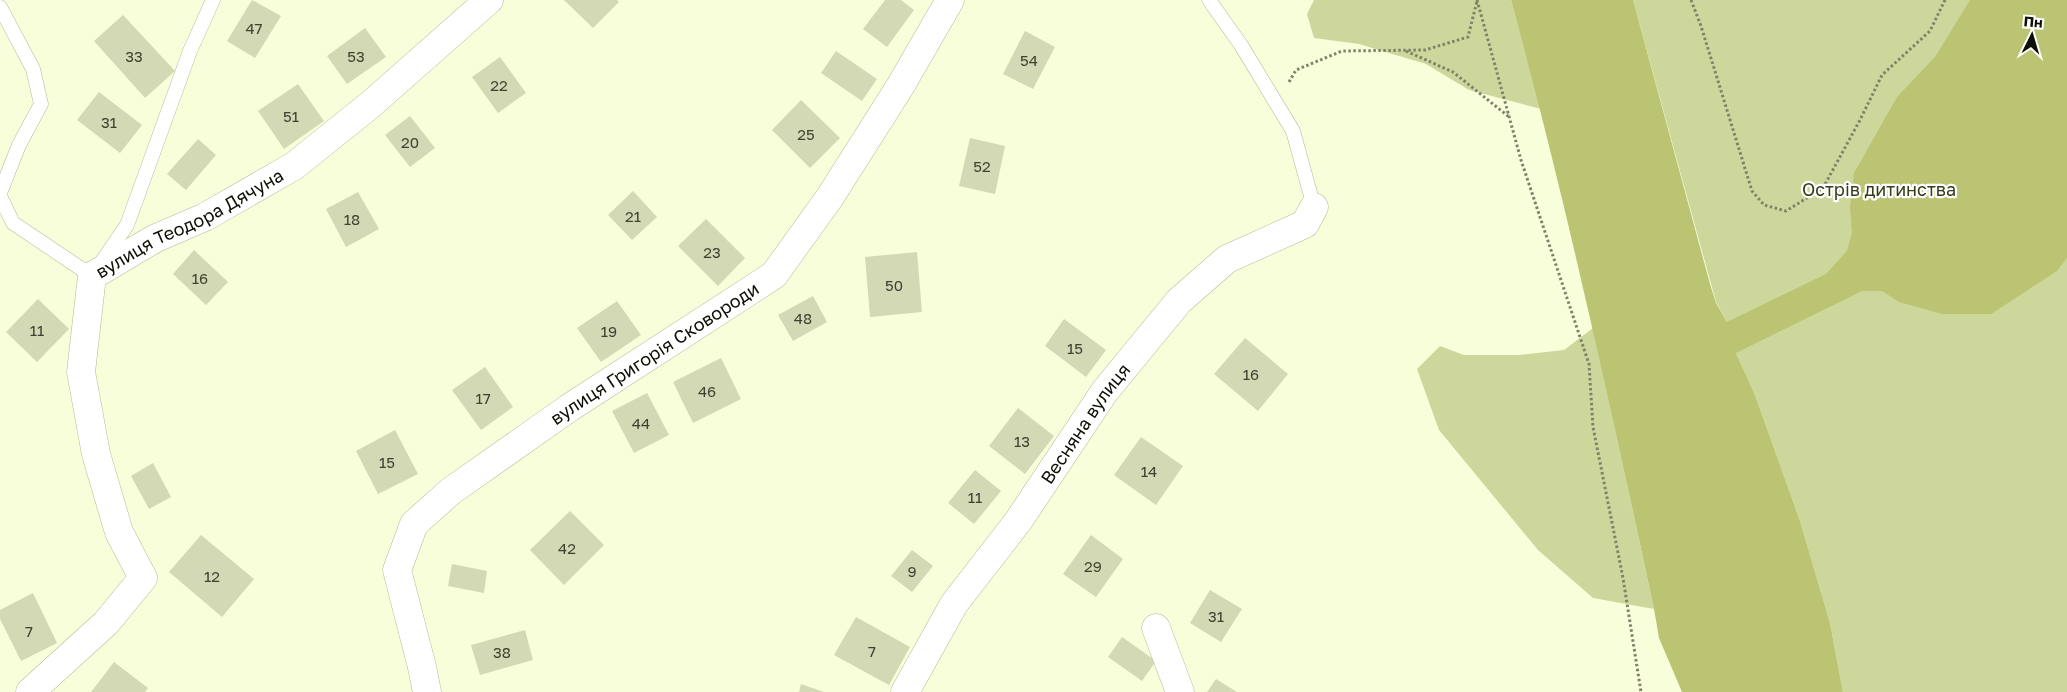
<svg xmlns="http://www.w3.org/2000/svg" width="2067" height="692" viewBox="0 0 2067 692" font-family="'Golos Text',sans-serif">
	<style>
		.green { fill: #ced79b }
		.water { fill: #bac472 }
		.building { fill: #d3d8b5 }
		.lines { fill: none; stroke-linecap: round; stroke-linejoin: round }
		.service-casing { stroke: #b5ba97; stroke-width: 15 }
		.minor-casing { stroke: #b5ba97; stroke-width: 29 }
		.path { stroke: #7f826b; stroke-width: 3; stroke-dasharray: 2.5 2.5; stroke-linecap: butt }
		.service { stroke: #fff; stroke-width: 14 }
		.minor { stroke: #fff; stroke-width: 28 }
		.labels { text-anchor: middle; dominant-baseline: central; stroke-width: 4.5; stroke-linejoin: round; paint-order: stroke }
		.number-label { font-size: 15px; fill: #404231 }
		.park-label { font-size: 18px; fill: #383c19; stroke: #fff }
		.street-label { font-size: 18px; fill: #0f1005; stroke: #fff }
	</style>
	<rect width="100%" height="100%" fill="#f8fed9"/>
	<!-- green -->
	<path class="green" d="M1314,0H1511L1541,109L1469,90L1426,64L1359,44L1314,38L1307,14Z
		M1633,0H2067V692H1843L1830,623L1800,521L1755,395L1736,353L1727,322L1716,302Z
		M1593,328L1654,609L1593,598L1538,550L1439,430L1417,369L1440,346L1464,355H1519L1564,350Z"/>
	<!-- water -->
	<path class="water" d="M1511,0H1633L1710,284L1716,303L1727,322L1826,274L1847,251L1852,232L1850,208L1854,173L1897,97L1935,57L1970,0H2067V258L2057,271L1991,314H1942L1899,302L1882,291H1862L1736,353L1755,395L1800,521L1830,623L1843,692H1682L1659,638L1654,609C1610,405 1566,201 1511,0Z"/>
	<!-- building -->
	<path class="building" d="M252,0L281,16L255,58L227,41Z
		M564,0H617L619,2L593,28Z
		M885,0H901L914,10L887,47L863,29Z
		M123,15L175,71L145,98L94,41Z
		M365,28L386,57L347,84L327,56Z
		M1025,31L1055,47L1033,89L1003,74Z
		M836,51L877,79L862,101L821,73Z
		M500,57L526,93L498,113L472,77Z
		M298,84L324,121L284,149L258,111Z
		M99,92L142,125L120,153L77,120Z
		M801,100L840,138L810,168L772,130Z
		M410,116L435,148L410,167L385,135Z
		M970,138L1005,146L995,194L959,186Z
		M198,139L216,155L186,190L167,174Z
		M633,191L657,217L632,240L608,215Z
		M358,192L379,229L346,247L326,209Z
		M706,219L745,258L718,286L678,246Z
		M194,250L228,282L206,305L173,274Z
		M917,252L922,312L870,317L865,257Z
		M813,296L827,322L793,341L778,315Z
		M38,299L69,329L37,362L6,332Z
		M617,301L641,335L601,362L577,328Z
		M1064,319L1106,350L1086,377L1045,346Z
		M1245,338L1288,374L1258,411L1214,374Z
		M721,358L741,399L693,423L673,382Z
		M485,367L513,407L481,430L452,390Z
		M647,393L669,435L634,453L612,411Z
		M1018,408L1054,436L1025,474L989,446Z
		M395,430L418,474L378,494L356,451Z
		M1141,437L1183,466L1156,505L1114,475Z
		M153,463L171,497L149,509L131,476Z
		M975,470L1001,491L974,524L948,503Z
		M570,511L604,545L564,585L530,550Z
		M201,535L254,579L222,617L169,572Z
		M1091,535L1123,559L1096,597L1063,574Z
		M912,550L933,566L912,592L891,576Z
		M452,564L487,571L484,593L448,586Z
		M1210,590L1242,609L1221,642L1190,623Z
		M33,593L57,643L21,661L0,619V610Z
		M856,617L910,647L889,685L834,655Z
		M525,630L533,660L480,675L471,645Z
		M1122,637L1156,661L1142,681L1108,657Z
		M114,662L148,688L145,692H91Z
		M1216,679L1237,692H1207Z
		M801,684L824,692H799Z"/>
	<g class="lines">
		<!-- service casing -->
		<g class="service-casing">
			<path id="service" d="M1209,0L1241,45L1293,131L1314,207
				M0,7L33,69L41,104L19,145L0,193
				M0,196L13,223L92,276L127,225L190,51L213,0"/>
		</g>
		<!-- minor casing -->
		<g class="minor-casing">
			<g id="minor">
				<path d="M1156,628L1180,692"/>
				<path id="s1" d="M30,692L106,623L143,578L119,532L96,454L81,372L92,276L154,239L205,217L294,166L370,105L489,0"/>
				<path id="s2" d="M427,692L422,667L397,570L414,524L451,491L569,408L774,275L830,197L901,85L950,0"/>
				<path id="s3" d="M905,692L954,604L1019,520L1105,391L1179,301L1227,259L1305,224L1314,207"/>
			</g>
		</g>
		<!-- path -->
		<path class="path" d="M1477,0L1521,160L1589,364L1593,427L1623,578L1641,692
			M1691,0L1701,26L1752,191L1764,205L1786,211L1823,188L1860,120L1882,75L1930,31L1945,0
			M1406,51L1453,72L1508,116
			M1289,82L1296,70L1342,51L1425,50L1468,37L1477,1"/>
		<!-- service -->
		<use href="#service" class="service"/>
		<!-- minor -->
		<use href="#minor" class="minor"/>
	</g>
	<g class="labels">
		<!-- number labels -->
		<g class="number-label">
			<text x="254" y="28">47</text>
			<text x="134" y="56">33</text>
			<text x="356" y="56">53</text>
			<text x="1029" y="60">54</text>
			<text x="499" y="85">22</text>
			<text x="291" y="116">51</text>
			<text x="109" y="122">31</text>
			<text x="806" y="134">25</text>
			<text x="410" y="142">20</text>
			<text x="982" y="166">52</text>
			<text x="633" y="216">21</text>
			<text x="352" y="219">18</text>
			<text x="712" y="252">23</text>
			<text x="200" y="278">16</text>
			<text x="894" y="285">50</text>
			<text x="803" y="318">48</text>
			<text x="37" y="330">11</text>
			<text x="609" y="331">19</text>
			<text x="1075" y="348">15</text>
			<text x="1251" y="374">16</text>
			<text x="707" y="391">46</text>
			<text x="483" y="398">17</text>
			<text x="641" y="423">44</text>
			<text x="1022" y="441">13</text>
			<text x="387" y="462">15</text>
			<text x="1149" y="471">14</text>
			<text x="975" y="497">11</text>
			<text x="567" y="548">42</text>
			<text x="1093" y="566">29</text>
			<text x="912" y="571">9</text>
			<text x="212" y="576">12</text>
			<text x="1216" y="616">31</text>
			<text x="29" y="631">7</text>
			<text x="872" y="651">7</text>
			<text x="502" y="652">38</text>
		</g>
		<!-- park labels -->
		<g class="park-label">
			<text x="1879" y="189">Острів дитинства</text>
		</g>
		<!-- street labels -->
		<g class="street-label">
			<text stroke="none"><textPath href="#s1" startOffset="585">вулиця Теодора Дячуна</textPath></text>
			<text stroke="none"><textPath href="#s2" startOffset="470">вулиця Григорія Сковороди</textPath></text>
			<text stroke="none"><textPath href="#s3" startOffset="324">Весняна вулиця</textPath></text>
		</g>
	</g>
	<!-- north arrow -->
	<g transform="translate(2032 35) rotate(5)" stroke="#ffffff" stroke-width="4" paint-order="stroke">
	<path d="M0-4L9 19L0 12L-9 19Z" fill="#0f1005"/>
	<text y="-8" font-size="14" font-weight="bold" text-anchor="middle" fill="#0f1005">Пн</text>
	</g>
</svg>
